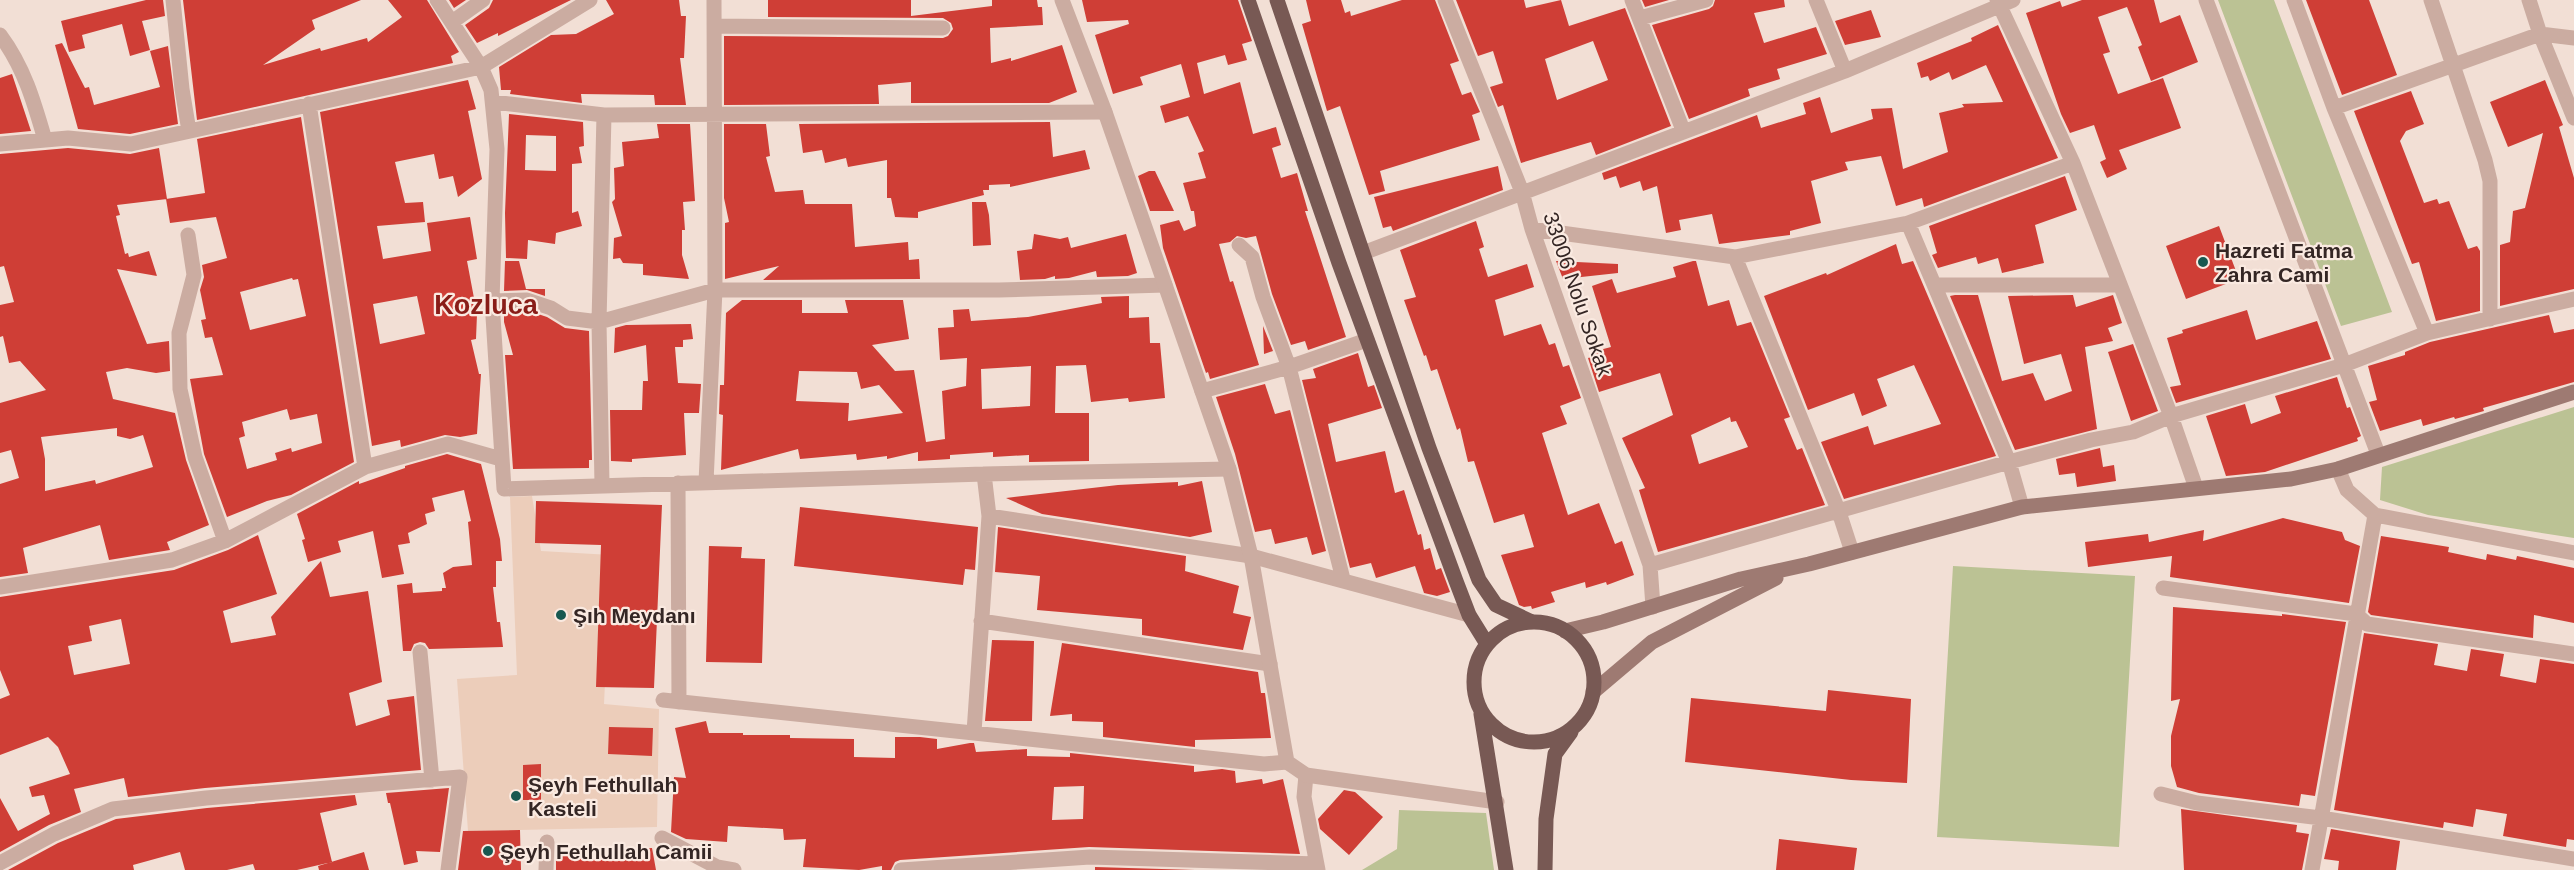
<svg xmlns="http://www.w3.org/2000/svg" width="2574" height="870" viewBox="0 0 2574 870" font-family="Arial,sans-serif">
	<style>
		.green { fill: #bbc294 }
		.plaza { fill: #eccdba }
		.building { fill: #cf3e36; fill-rule: evenodd }
		.lines { fill: none; stroke-linecap: round; stroke-linejoin: round }
		.minor { stroke: #cbaca1; stroke-width: 15 }
		.tertiary { stroke: #cbaca1; stroke-width: 15 }
		.secondary { stroke: #9e7a72; stroke-width: 15 }
		.primary { stroke: #785954; stroke-width: 15 }
		.poi-dot { fill: #175850; stroke: #faeae1; stroke-width: 2 }
		.labels { text-anchor: middle; dominant-baseline: central; stroke-width: 4.5; stroke-linejoin: round; paint-order: stroke }
		.poi-label { font-size: 21px; font-weight: bold; fill: #342624; stroke: #faeae1; text-anchor: start }
		.street-label { font-size: 21px; fill: #342624; stroke: #faeae1 }
		.district-label { font-size: 27px; font-weight: bold; fill: #891d18; stroke: #faeae1 }
	</style>
	<rect width="100%" height="100%" fill="#f2dfd5"/>
	<!-- green -->
	<path class="green" d="M2218,0H2274L2392,312L2341,326Z
		M2574,407V538L2428,515L2380,500L2382,467Z
		M1953,566L2135,576L2119,847L1937,837Z
		M1399,810L1486,813L1494,870H1362L1397,849Z"/>
	<!-- plaza -->
	<path class="plaza" d="M532,496L541,551L611,555L604,704L659,709L657,827L468,831L457,679L517,675L510,497Z"/>
	<!-- building -->
	<path class="building" d="M146,0H163L165,16L142,21L150,50L130,56L122,24L82,35L85,48L69,52L61,21Z
		M183,0H361L312,20L315,29L263,65L320,48L321,51L367,38L368,42L402,17L388,0H427L459,52L451,56L453,63L197,120Z
		M449,0H466L454,8Z
		M493,0H571L498,36V33L477,43L465,25L489,8Z
		M606,0H679L681,16H686L684,58H680L686,105H655L654,95L581,94L582,103L510,94L511,90H501L499,67L551,35L576,34L614,14Z
		M768,0H911V16L992,6V0H1037L1038,7H1042L1043,25L990,28L991,63L1011,58V61L1062,45L1077,92L1049,103H911V82L878,85L879,104L724,105V36L943,38L948,36L953,29L951,23L943,18L768,17Z
		M1082,0H1238L1252,41L1242,44L1247,60L1228,65L1225,55L1197,63L1204,94L1240,82L1253,134L1276,127L1281,145L1272,148L1281,178L1297,173L1308,211H1305L1346,337L1308,350L1305,341L1291,345L1272,294L1256,236L1246,238L1237,236L1230,242L1219,244L1230,282L1233,281L1259,365L1210,379L1208,372L1206,373L1163,248L1160,225L1179,220L1184,231L1196,226L1194,211H1191L1183,183L1206,178L1198,153L1204,151L1188,116L1165,123L1160,106L1190,97L1181,64L1140,77L1143,85L1113,94L1095,35L1129,24L1128,20L1087,22Z
		M1306,0H1341L1345,13L1350,11L1351,16L1402,0H1435L1459,61L1450,64L1462,95L1471,92L1480,112L1472,115L1480,140L1380,171L1385,191L1369,195L1340,106L1327,111L1302,24L1311,21Z
		M1456,0H1524L1526,8L1561,0L1569,26L1625,8L1671,126L1596,155L1591,142L1521,163L1503,105L1498,107L1490,87L1503,83L1493,51L1478,56ZM1593,41L1608,80L1557,100L1545,59Z
		M1642,0H1669L1645,7Z
		M1715,0H1784L1785,7L1754,13L1764,43L1816,27L1827,54L1777,69L1780,79L1748,89L1750,96L1689,119L1652,25L1709,9L1713,6Z
		M2082,0H2154L2160,23L2180,15L2198,62L2151,81L2138,47L2142,45L2127,7L2098,17L2110,52L2103,54L2118,94L2163,78L2181,128L2119,150L2127,169L2107,178L2100,162L2106,159L2094,125L2070,133L2061,114L2026,13L2060,1L2062,7Z
		M2306,0H2369L2397,75L2342,95Z
		M1871,10L1881,37L1845,45L1835,21Z
		M1998,25L2058,158L1924,207L1922,198L1896,206L1881,156L1845,162L1848,170L1811,181L1821,223L1790,231V235L1719,244L1712,214L1679,220L1681,230L1666,233L1657,186L1643,191L1640,181L1620,188L1616,176L1604,180L1602,173L1757,115L1761,128L1806,114L1803,103L1820,97L1831,133L1873,119L1871,109L1892,108L1903,169L1948,152L1939,113L1964,107L1962,104L2003,102L1986,65L1952,80L1949,72L1930,81L1928,76L1921,78L1917,63L1972,41L1971,38Z
		M62,43L85,88L89,87L94,105L160,87L150,51L168,46L178,124L130,134L78,129L55,45Z
		M12,74L31,131L0,134V78Z
		M468,80L476,109L468,111L482,179L458,197L453,176L439,179L434,154L395,162L405,203L423,202L425,222L377,226L383,259L431,251L427,223L470,217L477,259L467,261L477,314L476,339L471,340L479,374H481L477,434L460,437L445,435L401,447L400,440L372,446L320,112ZM417,296L425,334L380,344L373,304Z
		M2545,80L2563,125L2559,127L2574,178V289L2500,306V245L2510,242L2513,211L2525,208L2543,133L2508,147L2490,102Z
		M2411,91L2424,124L2406,131L2400,141L2424,203L2437,199L2439,204L2449,201L2468,249L2477,246L2480,251V311L2436,321L2419,262L2412,264L2354,111Z
		M509,114L583,122L584,146L579,147L582,163L572,164V213L578,211L582,226L556,233L555,244L528,240L527,259L506,258L505,213ZM526,135L556,136V171L525,170Z
		M301,117L354,462L291,495L267,501L227,517L204,454L190,379L223,375L212,337L205,338L201,320L206,319L200,290L204,277L202,265L227,258L216,217L170,223L166,199L205,193L197,139ZM292,278L293,280L298,279L306,316L250,330L240,292ZM287,409L290,420L317,414L322,443L292,452L291,448L275,453L277,460L247,469L239,438L245,436L242,422Z
		M1050,122L1053,157L1085,150L1090,169L1010,187V184L989,185V190H983L984,195L918,212V218L895,217L891,198H887V160L848,167L846,158L825,163L822,150L803,153L799,124Z
		M657,124H690L695,201L683,202L685,230H682V255L689,279L643,275V264L623,263L620,258L613,259L614,238L622,236L612,202L615,199L614,168L624,166L622,142L659,138Z
		M724,124H766L770,156L766,157L775,192L803,190L805,204H852L855,247L908,242L909,260L919,259L920,279L763,280L779,266L725,279V223L729,222L724,198Z
		M68,148L130,154L159,148L167,199L117,205L120,215L116,216L125,254L128,253L129,257L149,251L157,276L117,269L147,344L169,341L170,371L156,373L127,368L106,372L113,399L175,413L186,460L209,525L167,542L170,550L109,560L100,525L23,548L28,573L0,577V484L19,478L11,450L0,453V403L46,390L20,361L9,363L3,336L0,337V305L14,302L4,266L0,267V154ZM117,428V436L130,439L143,435L153,467L96,484L95,480L45,491V459L41,437Z
		M1498,166L1503,190L1393,231L1391,226L1383,228L1374,197Z
		M1149,171H1155L1174,211H1150L1138,176Z
		M2065,176L2077,210L2035,225L2044,263L2002,273L1998,258L1978,264L1976,257L1938,268L1932,255L1937,253L1929,226Z
		M972,202H986L989,215L991,245L973,246Z
		M1476,221L1484,247L1479,249L1488,277L1527,264L1534,287L1495,300L1504,336L1541,324L1549,345L1555,343L1563,367L1569,365L1581,398L1560,406L1567,424L1542,433L1568,515L1599,503L1615,544L1622,541L1634,575L1607,585L1606,582L1586,588L1585,582L1551,592L1555,602L1532,609L1531,606L1524,607L1519,605L1501,555L1534,547L1524,514L1494,523L1474,461L1468,462L1460,428L1457,430L1437,369L1431,371L1426,355L1424,356L1404,300L1416,297L1400,250Z
		M2219,226L2239,279L2186,299L2166,246Z
		M1034,234L1060,239L1068,237L1071,248L1126,234L1137,273L1128,276L1097,277L1096,271L1069,278L1055,279V276L1045,279L1020,280L1017,251L1032,249Z
		M1896,244L1902,264L1913,261L1996,456L1844,499L1821,442L1868,426L1874,445L1941,424L1914,365L1877,379L1887,406L1862,416L1854,393L1808,410L1764,296L1826,273L1827,275Z
		M505,261H519L526,289H545V296L527,290L504,291Z
		M1556,261L1618,264V273L1563,279Z
		M1693,261H1696L1708,306L1729,300L1737,326L1751,322L1790,417L1784,419L1797,450L1802,448L1825,505L1658,552L1639,490L1645,488L1622,438L1673,415L1660,373L1599,392L1588,358L1594,356L1592,352L1611,347L1592,286L1612,279L1617,293L1676,277L1673,267ZM1730,417L1731,422L1736,421L1748,447L1699,464L1691,435Z
		M1955,295H1978L2002,381L2033,373L2045,401L2072,391L2061,354L2024,364L2008,296L2073,295L2076,307L2113,295L2122,323L2108,328L2113,341L2085,347L2097,429L2015,450L1950,296Z
		M1129,296V318L1149,317L1150,343H1160L1165,398L1129,402L1128,398L1091,402L1086,365L1056,366L1055,413H1089V461L1029,462V455L993,457V452L950,455V459L918,461V452L887,459V456L857,460L856,454L800,459L798,449L721,470L723,415L719,414L720,385H724L726,313L742,300H802V313H848L845,300H903L909,339L872,345L895,371L914,370L926,442L945,439L942,391L966,386L967,358L940,360L938,328L954,327L953,310L969,309L971,321L1028,317L1102,303L1101,297ZM1031,366L1030,406L982,409L981,369ZM799,371L857,372L861,389L879,385L903,413L848,421L849,403L796,401Z
		M504,310H526L547,317L565,328L589,331L592,460H589V468L513,469L505,355H513L504,322Z
		M2247,310L2256,340L2317,321L2331,359L2176,403L2170,387L2181,385L2167,338L2183,333L2182,330Z
		M2549,315L2554,333L2574,329V382L2483,408L2484,411L2455,419L2454,417L2423,426L2421,419L2380,431L2369,402L2377,400L2368,366L2405,355V352L2430,342Z
		M691,324L693,339L683,340V347H675L678,383L701,384L699,413H684L686,455L632,459V462L611,461L610,410H642L643,381H648L646,345L614,353L615,328L626,325Z
		M1263,326L1273,351L1264,354Z
		M2133,344L2158,411L2131,421L2108,352Z
		M1358,353L1368,387L1374,385L1382,408L1328,424L1336,462L1385,451L1395,493L1404,490L1418,535L1421,534L1424,550L1430,548L1436,570L1441,568L1450,592L1437,596L1424,593L1415,566L1376,578L1371,563L1350,568L1302,380L1316,378L1313,369Z
		M2337,377L2347,408L2350,407L2361,436L2357,438L2358,441L2265,472L2226,476L2206,416L2245,404L2251,424L2281,413L2275,396Z
		M1265,384L1275,414L1290,410L1326,551L1312,555L1307,537L1275,544L1271,529L1255,532L1235,454L1216,397Z
		M2100,448L2103,467L2114,465L2116,481L2077,487L2075,473L2059,475L2056,459Z
		M447,454L481,464L500,539L502,561H496V587H493L497,622H500L503,647L429,649L425,643L420,642L414,644L411,651H403L397,585L412,583L413,593L442,591V588H446L443,573L453,567L472,565L468,522L471,521L464,490L432,498L435,511L425,514L427,524L408,533L410,543L398,545L404,574L382,578L373,531L338,541L341,552L308,562L302,540L305,539L297,514L359,481V484L405,468V466Z
		M1202,481L1212,532L1190,537L1042,514L1006,498L1118,485L1178,482V486Z
		M536,501L662,505L654,688L596,687L601,545L535,543Z
		M800,507L978,527L975,570L965,569L963,585L794,566Z
		M2283,518L2342,532L2345,540L2360,546L2349,603L2170,577L2172,556L2088,567L2085,542L2148,534L2149,542L2204,530L2203,541Z
		M998,527L1186,556L1185,571L1239,586L1233,613L1251,617L1243,650L1142,635V619L1037,610L1040,576L995,572Z
		M258,535L277,594L223,611L231,643L276,635L271,617L321,561L330,597L368,591L382,682L349,693L356,726L390,715L387,700L414,696L421,770L205,788L128,797L124,778L74,789L81,812L49,825L0,852V798L18,831L50,814L44,795L32,797L29,787L70,774L58,747L48,737L0,755V699L10,695L0,670V597L174,570L228,550ZM121,619L130,664L74,675L68,646L92,641L89,626Z
		M2381,536L2449,547L2448,552L2486,560L2487,554L2516,560L2517,556L2574,568V623L2534,615L2533,638L2371,615L2368,612Z
		M709,546L742,547L741,558L765,559L762,663L706,662Z
		M2173,607L2282,616V614L2346,622L2315,796L2301,794L2299,806L2199,793L2177,787L2171,766V736L2180,699L2171,701Z
		M2364,633L2438,644L2434,665L2467,671L2471,649L2504,654L2500,676L2536,683L2540,659L2574,664V840L2567,839L2566,847L2503,836L2507,814L2476,809L2473,827L2444,822L2443,828L2334,810Z
		M992,640L1034,641L1032,721H985Z
		M1062,643L1258,672L1261,693H1265L1271,738L1195,740V747L1103,737V722L1072,721V714L1050,716Z
		M1828,690L1911,699L1907,783L1851,780L1685,762L1691,698L1826,711Z
		M706,721L709,733H743V735H790V738L854,739V757L895,758V737H920L937,739V749L970,743H974L976,752L1027,749V756L1070,757V753L1194,766V772L1222,769L1235,771L1236,783L1262,779L1263,784L1283,779L1300,854L1089,847L900,860L895,862L891,870H882V866L859,870L803,867L806,839L784,840L783,829L728,826L727,842L686,839L671,832L674,777L686,778L675,728ZM1084,786L1083,819L1052,820L1054,787Z
		M609,727L653,728L652,756L608,754Z
		M541,764V800H523V765Z
		M449,788L440,852L416,851L418,862L404,865L390,803H388L386,793Z
		M1344,790L1355,792L1383,817L1349,855L1320,829L1318,819Z
		M355,795L357,805L320,813L332,862L297,870H255L253,864L227,870H185L180,852L133,865L134,870H8L58,843L116,819L207,808Z
		M2181,809L2297,825L2296,832L2309,834L2302,870H2184Z
		M2331,829L2400,841L2396,870H2338L2339,861L2324,859Z
		M520,830L521,870H458L463,831Z
		M1779,839L1857,848L1854,870H1776Z
		M652,848L656,870H556V851Z
		M364,852L369,870H319L318,866Z
		M1095,867L1195,870H1095Z"/>
	<g class="lines">
		<!-- minor -->
		<path class="minor" d="M173,0L182,89L189,131
			M437,0L481,67L491,90L497,149L492,301L504,489L984,474L1229,469
			M1445,0L1522,192L1532,229L1650,565L1653,607
			M1632,0L1683,130
			M1816,0L1845,71
			M1997,0L2073,163L2171,416L2196,488
			M2206,0L2378,454
			M2294,0L2334,108L2427,333
			M2431,0L2485,160L2490,181V319
			M2529,0L2540,34L2574,38
			M1640,18L1706,0
			M452,22L483,0
			M714,26L943,28
			M0,35C24,67 34,102 45,140
			M493,102L604,115L1105,112
			M309,104L365,467
			M2334,108L2540,34L2574,118
			M0,144L68,138L131,144L481,67L590,0
			M1908,223L2009,462L2022,507
			M1532,229L1735,257L1908,223L2073,163
			M188,235L194,275L179,333L180,389L195,457L225,541
			M1239,245L1252,257L1263,297L1289,367L1343,579
			M1363,253L1845,71L2013,0
			M1735,257L1839,512L1852,552
			M1936,285H2120
			M492,301L527,300L551,308L567,318L599,322L715,290H999L1165,285
			M1202,391L1289,367L1367,340
			M2338,469L2347,490L2375,515L2574,553
			M706,482L715,290L714,0
			M678,483L679,702
			M602,485L599,322L604,115
			M989,516L1251,556L1469,615
			M1650,565L2009,462L2091,440L2133,432L2171,416L2344,365L2427,333L2574,299
			M0,587L172,560L225,541L365,467L448,444L501,459
			M2163,588L2356,614L2367,624L2574,654
			M981,621L1270,664
			M420,652L432,780
			M663,700L1264,764L1287,762
			M974,732L989,516L984,474
			M1306,775L1304,797L1318,870
			M2161,794L2197,803L2321,818L2574,859
			M662,838L717,867L734,870
			M0,863L54,834L113,809L206,798L460,777L448,870
			M546,870L547,842
			M901,870L1090,857L1317,864
			M2312,870L2375,515"/>
		<!-- tertiary -->
		<path class="tertiary" d="M1062,0L1105,112L1229,469L1251,556L1287,762L1306,775L1497,802"/>
		<!-- secondary -->
		<path class="secondary" d="M1565,631L1603,622L1741,579L1809,564L2022,507L2291,479L2338,469L2574,392
			M1593,692L1652,642L1776,578"/>
		<!-- primary -->
		<path class="primary" d="M1248,0L1339,263L1456,581L1469,615L1487,644
			M1277,0L1429,448L1479,580L1496,605L1532,622
			M1474 682a60 60 0 1 1 120 0a60 60 0 1 1-120 0Z
			M1481,714L1506,870
			M1545,870L1546,819L1555,754L1571,732"/>
	</g>
	<!-- markers -->
	<g class="poi-dot">
		<circle cx="2203" cy="262" r="6"/>
		<circle cx="561" cy="615" r="6"/>
		<circle cx="516" cy="796" r="6"/>
		<circle cx="488" cy="851" r="6"/>
	</g>
	<g class="labels">
		<!-- poi labels -->
		<g class="poi-label">
			<text x="2215" y="250">Hazreti Fatma<tspan x="2215" dy="24">Zahra Cami</tspan></text>
			<text x="573" y="615">Şıh Meydanı</text>
			<text x="528" y="784">Şeyh Fethullah<tspan x="528" dy="24">Kasteli</tspan></text>
			<text x="500" y="851">Şeyh Fethullah Camii</text>
		</g>
		<!-- street labels -->
		<g class="street-label">
			<text transform="translate(1578 294) rotate(71)">33006 Nolu Sokak</text>
		</g>
		<!-- district labels -->
		<g class="district-label">
			<text x="486" y="305">Kozluca</text>
		</g>
	</g>
</svg>
